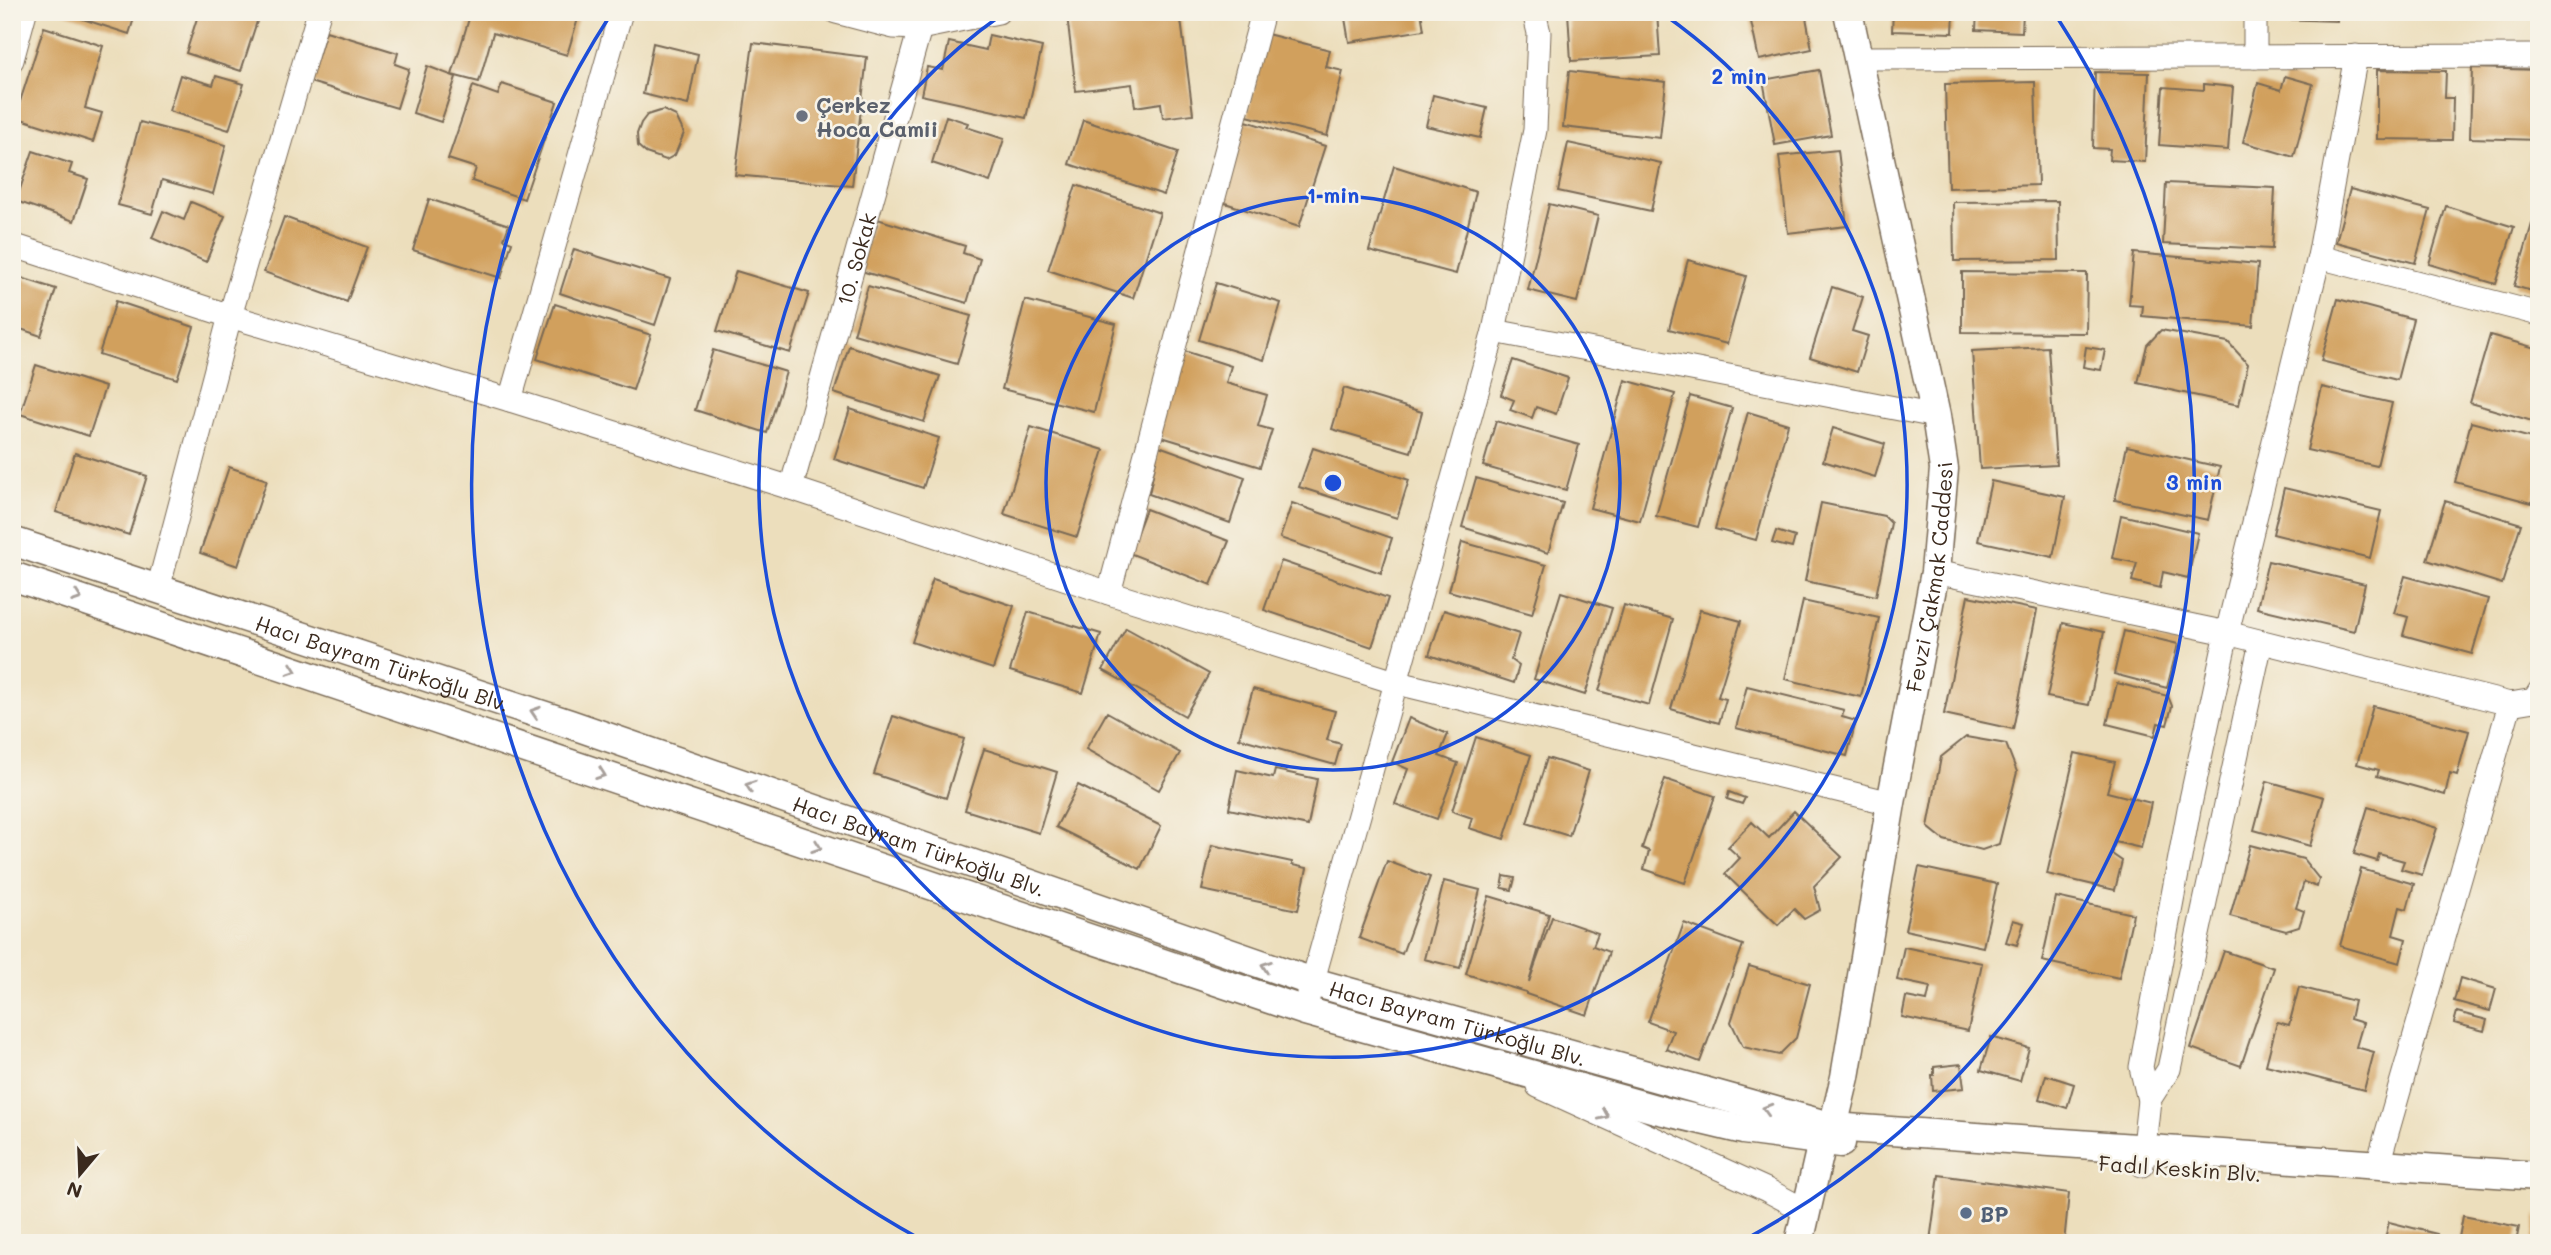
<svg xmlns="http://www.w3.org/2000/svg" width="2551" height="1255" viewBox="0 0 2551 1255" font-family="Mali,sans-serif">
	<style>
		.building { fill: #d1a05d }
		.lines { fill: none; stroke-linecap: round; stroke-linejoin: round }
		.minor-casing { stroke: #796955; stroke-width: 25 }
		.tertiary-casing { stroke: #796955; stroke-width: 31 }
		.minor { stroke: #fff; stroke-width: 23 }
		.tertiary { stroke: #fff; stroke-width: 28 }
		.oneway { stroke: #a79f9a }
		.ring { fill: none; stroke: #1d4ed8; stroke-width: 3.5 }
		.worship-dot { fill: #6b7280; stroke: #f7f3e8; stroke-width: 2.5 }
		.service-dot { fill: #5c6f8a; stroke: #f7f3e8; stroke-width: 2.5 }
		.labels { text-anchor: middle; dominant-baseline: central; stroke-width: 5; stroke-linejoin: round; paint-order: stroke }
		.worship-label { font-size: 21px; font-weight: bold; fill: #5b616d; stroke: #f7f3e8; text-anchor: start }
		.street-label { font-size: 21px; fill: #3b2a1e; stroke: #f7f3e8 }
		.service-label { font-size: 21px; font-weight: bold; fill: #4e5e75; stroke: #f7f3e8; text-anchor: start }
		.centre { fill: #1d4ed8; stroke: #f7f3e8; stroke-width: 3.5 }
		.ring-label { font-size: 21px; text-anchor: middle; font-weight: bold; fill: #1d4ed8; stroke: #f7f3e8; stroke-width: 5; stroke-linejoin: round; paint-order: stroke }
	</style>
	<rect width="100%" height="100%" fill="#f7f3e8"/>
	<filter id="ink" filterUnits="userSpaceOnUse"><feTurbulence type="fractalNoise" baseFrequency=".0143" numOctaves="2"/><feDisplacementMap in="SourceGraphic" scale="14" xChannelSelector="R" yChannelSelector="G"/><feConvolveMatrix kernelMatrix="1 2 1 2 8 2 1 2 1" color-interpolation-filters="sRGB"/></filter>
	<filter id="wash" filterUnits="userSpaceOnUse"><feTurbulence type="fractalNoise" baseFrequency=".00686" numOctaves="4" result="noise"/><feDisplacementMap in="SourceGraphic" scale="28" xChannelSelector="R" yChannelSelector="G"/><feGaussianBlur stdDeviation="1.57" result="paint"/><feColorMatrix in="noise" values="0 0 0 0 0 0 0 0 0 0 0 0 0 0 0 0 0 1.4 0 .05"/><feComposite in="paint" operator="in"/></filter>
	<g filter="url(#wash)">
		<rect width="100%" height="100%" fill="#ecdebc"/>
		<g id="blocks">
			<!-- building -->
			<path class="building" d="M61,12H136L129,34Z
				M199,12H260L241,71L186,53Z
				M471,12H580L567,55L493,33L479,82L452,75Z
				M1086,12H1180L1193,114L1163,118L1161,103L1135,107L1132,84L1076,91L1067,15Z
				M1344,12H1421L1424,30L1349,42Z
				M1568,12H1657L1660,56L1571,61Z
				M1749,12H1805L1812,49L1759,60Z
				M1893,12H1954L1953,33L1892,31Z
				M1977,12H2023L2022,32L1976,30Z
				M2277,12H2337V21L2277,19Z
				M44,27L103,46L85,108L102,113L93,142L15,117Z
				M326,31L398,53L395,64L409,69L397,108L310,82Z
				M1267,34L1330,50L1326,67L1343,71L1327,136L1247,116Z
				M989,35L1042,47L1026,118L921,95L927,67L943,70L949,42L986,50Z
				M653,43L698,54L688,105L643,94Z
				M753,43L867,57L852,186L735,175Z
				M427,66L456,77L441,122L413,113Z
				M2472,68L2539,70V140L2470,138Z
				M1819,70L1831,135L1775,145L1763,80Z
				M2377,70L2446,71L2445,98H2453L2452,140L2377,139Z
				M1569,71L1666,82L1660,138L1563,127Z
				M2095,72L2149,73L2145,162L2109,160L2110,149L2093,148Z
				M180,75L213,85L216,76L244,84L229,130L169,111Z
				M2285,76L2313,84L2294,157L2243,142L2258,83L2281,90Z
				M2035,82L2038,185L1948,188L1945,84Z
				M502,84L557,102L524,199L472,181L476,168L448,159L473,86L498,95Z
				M2204,84L2233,87L2228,150L2159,145L2163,87L2204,90Z
				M1433,95L1487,108L1480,138L1426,126Z
				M663,110L676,116L684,133L675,155L666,160L646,153L638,146L637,134L641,123L647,115Z
				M946,116L968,123L966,127L1004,139L990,182L932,163Z
				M1083,120L1178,152L1164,195L1069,164Z
				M1246,121L1325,146L1299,227L1219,201Z
				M140,122L226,145L213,194L162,180L152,214L118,205Z
				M1568,143L1661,163L1651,211L1558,191Z
				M1838,150L1847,226L1788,233L1779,156Z
				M33,151L72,164L69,173L88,179L74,221L16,201Z
				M1394,166L1476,192L1456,274L1369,251Z
				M2166,183L2275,188L2272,249L2163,244Z
				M1076,185L1160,213L1133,298L1048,270Z
				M2350,189L2430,210L2415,263L2336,242Z
				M429,199L509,225L504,239L512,242L501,278L413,250Z
				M2058,201L2059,260L1954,261L1953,202Z
				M191,202L225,216L206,262L152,238L163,211L184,220Z
				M1549,204L1598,216L1577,302L1528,290Z
				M2446,206L2514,227L2496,284L2429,264Z
				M284,217L367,247L347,302L264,272Z
				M874,218L965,246L963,253L980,259L967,303L858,270Z
				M2532,224L2539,226V293L2514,286Z
				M574,249L670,279L655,325L560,293Z
				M2134,253L2258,264L2253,326L2142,316L2143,306L2129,305Z
				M1688,260L1746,276L1727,344L1669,329Z
				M736,271L809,293L790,353L717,331Z
				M1962,272L2087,273L2086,333L1962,332Z
				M12,275L56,289L41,336L12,326Z
				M1216,283L1281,303L1264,360L1199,340Z
				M868,286L971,316L957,364L854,334Z
				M1832,287L1863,297L1852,331L1868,336L1857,372L1810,357Z
				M2338,299L2413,319L2397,380L2321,361Z
				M1025,300L1116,324L1094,412L1002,389Z
				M116,301L194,327L177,379L99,354Z
				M555,304L651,335L633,390L537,359Z
				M2161,330L2228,342L2248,364L2239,405L2138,383L2147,345Z
				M2490,335L2539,349V423L2470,403Z
				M849,346L940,376L924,422L834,393Z
				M2048,347L2056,465L1980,469L1972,351Z
				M2086,347L2105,350L2101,370L2083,367Z
				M1178,349L1231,366L1226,383L1267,395L1258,426L1272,430L1260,467L1152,434Z
				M713,350L786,372L767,433L695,410Z
				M1513,360L1568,378L1556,414L1536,407L1532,418L1510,410L1514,400L1501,395Z
				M36,365L105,387L89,436L20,414Z
				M1625,380L1675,394L1640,521L1590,508Z
				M2322,387L2392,403L2377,466L2307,450Z
				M1344,388L1422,412L1411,452L1332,429Z
				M1690,396L1732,408L1698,527L1656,516Z
				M850,409L939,438L923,488L834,459Z
				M1748,412L1788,424L1756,540L1715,529Z
				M1496,421L1579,445L1566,490L1483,466Z
				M2471,422L2539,440V476L2532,503L2455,482Z
				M1031,427L1104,450L1077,537L1004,514Z
				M1833,428L1885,444L1875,477L1823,461Z
				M1159,446L1245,477L1230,523L1149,494Z
				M2127,446L2220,467L2208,520L2115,500Z
				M1313,448L1409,480L1397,518L1299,487Z
				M75,453L147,476L129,535L56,512Z
				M229,467L267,480L238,566L200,553Z
				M1476,478L1563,503L1548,553L1462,527Z
				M1991,481L2065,497L2053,557L1978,541Z
				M2284,488L2381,511L2370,558L2273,534Z
				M2445,501L2521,524L2502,584L2427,560Z
				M1292,503L1392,538L1381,573L1280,538Z
				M1821,503L1884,516L1891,523L1876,596L1805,581Z
				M1146,509L1229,541L1211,585L1129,553Z
				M2121,515L2198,533L2188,578L2163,572L2160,588L2132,581L2137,563L2112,558Z
				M1776,531L1795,537L1792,548L1772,543Z
				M1462,542L1546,565L1532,614L1449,591Z
				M1281,561L1388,598L1372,647L1264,610Z
				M2268,561L2365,584L2354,631L2257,608Z
				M2405,576L2488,599L2472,654L2403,635L2408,617L2394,613Z
				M933,579L1014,606L993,669L912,642Z
				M1561,592L1612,608L1585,695L1534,679Z
				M1968,596L2037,610L2013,729L1944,714Z
				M1803,601L1879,618L1861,697L1785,679Z
				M1624,605L1673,619L1649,705L1599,691Z
				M1444,610L1519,634L1511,660L1519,666L1514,683L1429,655Z
				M1700,610L1741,621L1718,697L1726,699L1719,723L1671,709Z
				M1028,612L1101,634L1083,693L1010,671Z
				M2063,623L2104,632L2089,705L2047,697Z
				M1126,628L1209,674L1185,716L1103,670Z
				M2124,631L2178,644L2167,688L2114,674Z
				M2117,683L2168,696L2172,706L2167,725L2158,723L2155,736L2107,724Z
				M1747,686L1844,710L1842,717L1856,721L1847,756L1736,728Z
				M1253,689L1335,711L1327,740L1341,744L1335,765L1239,738Z
				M2373,706L2469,731L2457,775L2450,773L2445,795L2377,776L2379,770L2357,764Z
				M1107,712L1180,753L1159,790L1086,749Z
				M893,716L964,739L946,798L874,774Z
				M1409,718L1448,734L1439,756L1458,763L1437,819L1395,804L1408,769L1392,762Z
				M1476,737L1531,755L1504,839L1469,828L1472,818L1452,811Z
				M1966,737L2006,744L2017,772L1999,844L1982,850L1944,840L1928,827L1941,757Z
				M984,749L1057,772L1039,833L965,810Z
				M2075,753L2115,762L2107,792L2151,803L2141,848L2115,842L2112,854L2122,861L2115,890L2047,874Z
				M1547,758L1589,771L1569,836L1527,823Z
				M1237,770L1273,778L1275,770L1317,779L1308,826L1229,809Z
				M1665,779L1715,796L1685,883L1644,869L1649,851L1642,848Z
				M2267,781L2324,797L2310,846L2254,830Z
				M1078,785L1161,826L1140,869L1056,827Z
				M1729,792L1745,798L1742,804L1727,799Z
				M2368,807L2437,828L2422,875L2401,869L2404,861L2379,854L2377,861L2354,854Z
				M1794,811L1842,857L1814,886L1820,910L1804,919L1794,909L1778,925L1725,874L1740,858L1728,847L1752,822L1769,838Z
				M1212,845L1292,862V865L1307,868L1298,910L1202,890Z
				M2250,845L2303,859L2319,879L2317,887L2304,882L2296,908L2304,911L2299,927L2286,931L2230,916Z
				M1387,861L1430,877L1402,954L1359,938Z
				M1919,867L1997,884L1983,947L1905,930Z
				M2361,869L2414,884L2407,909L2400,907L2393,935L2406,939L2400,963L2340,946Z
				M1504,876L1515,878L1512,890L1502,888Z
				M1444,881L1480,890L1460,968L1424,959Z
				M1489,896L1549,914L1529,982L1552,917L1598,933L1593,946L1609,952L1587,1015L1526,994V992L1466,974Z
				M2056,897L2133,914L2119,978L2042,961Z
				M2013,920L2024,923L2017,945L2006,942Z
				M1684,923L1743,945L1700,1062L1666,1049L1673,1031L1648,1022Z
				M1904,947L1982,963L1968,1031L1902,1017L1906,997L1927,1001L1930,987L1897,980Z
				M2224,951L2274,968L2241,1066L2191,1048Z
				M1749,966L1810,984L1796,1038L1779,1055L1743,1047L1731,1022Z
				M2460,978L2496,989L2490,1011L2454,1001Z
				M2299,987L2354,1001L2350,1019L2363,1023L2356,1047L2374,1052L2364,1090L2266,1065L2277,1022L2289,1025Z
				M2457,1012L2487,1020L2484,1031L2454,1023Z
				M1991,1037L2029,1048L2020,1081L1981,1070Z
				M1961,1064L1964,1088L1933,1091L1932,1075H1934V1067Z
				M2046,1075L2074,1084L2067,1108L2039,1099Z
				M1939,1175L2069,1193L2064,1243H1944L1930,1241Z
				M2537,1213L2539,1243H2532Z
				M2463,1216L2519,1227L2516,1243H2458Z
				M2389,1222L2437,1234L2435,1243H2384Z"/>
		</g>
	</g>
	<g filter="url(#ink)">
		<use href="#blocks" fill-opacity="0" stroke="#796955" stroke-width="2"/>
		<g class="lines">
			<!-- minor casing -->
			<g class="minor-casing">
				<g id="minor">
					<path d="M836,12L893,27L920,28L998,12"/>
					<path d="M2255,57V12"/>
					<path d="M1859,58L2539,56"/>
					<path d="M12,60L25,12"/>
					<path d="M12,245L230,316L510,400L791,488L1109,593L1398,683L1891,803"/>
					<path d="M2319,257L2539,314"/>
					<path d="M1494,331L1936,416"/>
					<path d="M510,400L621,12"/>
					<path id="s1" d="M791,488L920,28"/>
					<path d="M1935,572L2227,633L2510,704L2534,700L2539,692"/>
					<path d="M158,589L230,316L319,12"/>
					<path d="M1109,593L1263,12"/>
					<path d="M1308,998L1494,331L1535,130L1539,33L1534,12"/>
					<path d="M1538,1086L1767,1190L1806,1211"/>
					<path d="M2149,1100L2169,1069L2261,642"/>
					<path d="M2378,1164L2510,704"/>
					<path d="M2142,1165L2149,1100L2141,1067L2189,809L2227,633L2319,257L2356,56"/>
				</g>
			</g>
			<!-- tertiary casing -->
			<g class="tertiary-casing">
				<g id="tertiary">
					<path id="s2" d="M12,541L570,724L1313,982L1833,1127L2539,1176"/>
					<path d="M12,576L1305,1011L1659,1110L1743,1130L1841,1143"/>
					<path id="s3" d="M1799,1243L1822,1142L1833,1127L1845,1077L1891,803L1935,572L1944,469L1936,416L1848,12"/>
				</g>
			</g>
			<!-- minor -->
			<use href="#minor" class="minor"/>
			<!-- tertiary -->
			<use href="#tertiary" class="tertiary"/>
		</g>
		<!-- one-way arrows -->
		<defs><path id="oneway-chevron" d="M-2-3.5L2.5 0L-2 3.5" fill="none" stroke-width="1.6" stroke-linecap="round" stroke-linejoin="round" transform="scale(1.75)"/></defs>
		<g class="oneway">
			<use href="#oneway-chevron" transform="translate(77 597) rotate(19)"/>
			<use href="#oneway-chevron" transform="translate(292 670) rotate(19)"/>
			<use href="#oneway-chevron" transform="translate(535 712) rotate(-162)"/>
			<use href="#oneway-chevron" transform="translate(601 774) rotate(19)"/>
			<use href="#oneway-chevron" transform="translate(750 786) rotate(-161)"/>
			<use href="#oneway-chevron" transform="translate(817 847) rotate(19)"/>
			<use href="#oneway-chevron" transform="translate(1266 966) rotate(-161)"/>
			<use href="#oneway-chevron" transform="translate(1767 1109) rotate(-164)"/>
			<use href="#oneway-chevron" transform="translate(1604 1115) rotate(24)"/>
		</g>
	</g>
	<!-- distance rings -->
	<g class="ring">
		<circle cx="1333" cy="483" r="287"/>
		<path d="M1662 13A574 574 0 1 1 1004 13"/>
		<path d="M922 1240A861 861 0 0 1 611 14M2055 14A861 861 0 0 1 1744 1240"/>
	</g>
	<!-- markers -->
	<circle class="worship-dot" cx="802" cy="116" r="7"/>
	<circle class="service-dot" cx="1966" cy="1213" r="7"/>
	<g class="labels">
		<!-- worship labels -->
		<g class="worship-label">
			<text x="816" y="104">Çerkez<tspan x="816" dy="24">Hoca Camii</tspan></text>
		</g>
		<!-- street labels -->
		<g class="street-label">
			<text stroke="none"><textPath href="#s1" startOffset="238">10. Sokak</textPath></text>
			<text stroke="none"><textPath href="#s3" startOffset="681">Fevzi Çakmak Caddesi</textPath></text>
			<text stroke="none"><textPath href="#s2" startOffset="390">Hacı Bayram Türkoğlu Blv.</textPath></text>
			<text stroke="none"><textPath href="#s2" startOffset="957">Hacı Bayram Türkoğlu Blv.</textPath></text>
			<text stroke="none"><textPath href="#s2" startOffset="1524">Hacı Bayram Türkoğlu Blv.</textPath></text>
			<text transform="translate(2180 1168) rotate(4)">Fadıl Keskin Blv.</text>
		</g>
		<!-- service labels -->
		<g class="service-label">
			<text x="1980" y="1213">BP</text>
		</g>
	</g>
	<circle cx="1333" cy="483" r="10" class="centre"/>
	<g class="ring-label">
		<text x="1739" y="84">2 min</text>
		<text x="1333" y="203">1 min</text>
		<text x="2194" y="490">3 min</text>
	</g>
	<!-- margin -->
	<rect width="2551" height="1255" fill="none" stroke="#f7f3e8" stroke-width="42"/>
	<!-- north arrow -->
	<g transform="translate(80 1174) rotate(199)" stroke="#f7f3e8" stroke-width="5" paint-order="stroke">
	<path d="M0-5L12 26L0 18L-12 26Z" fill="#3b2a1e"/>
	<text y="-10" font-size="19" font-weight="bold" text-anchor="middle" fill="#3b2a1e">N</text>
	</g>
</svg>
